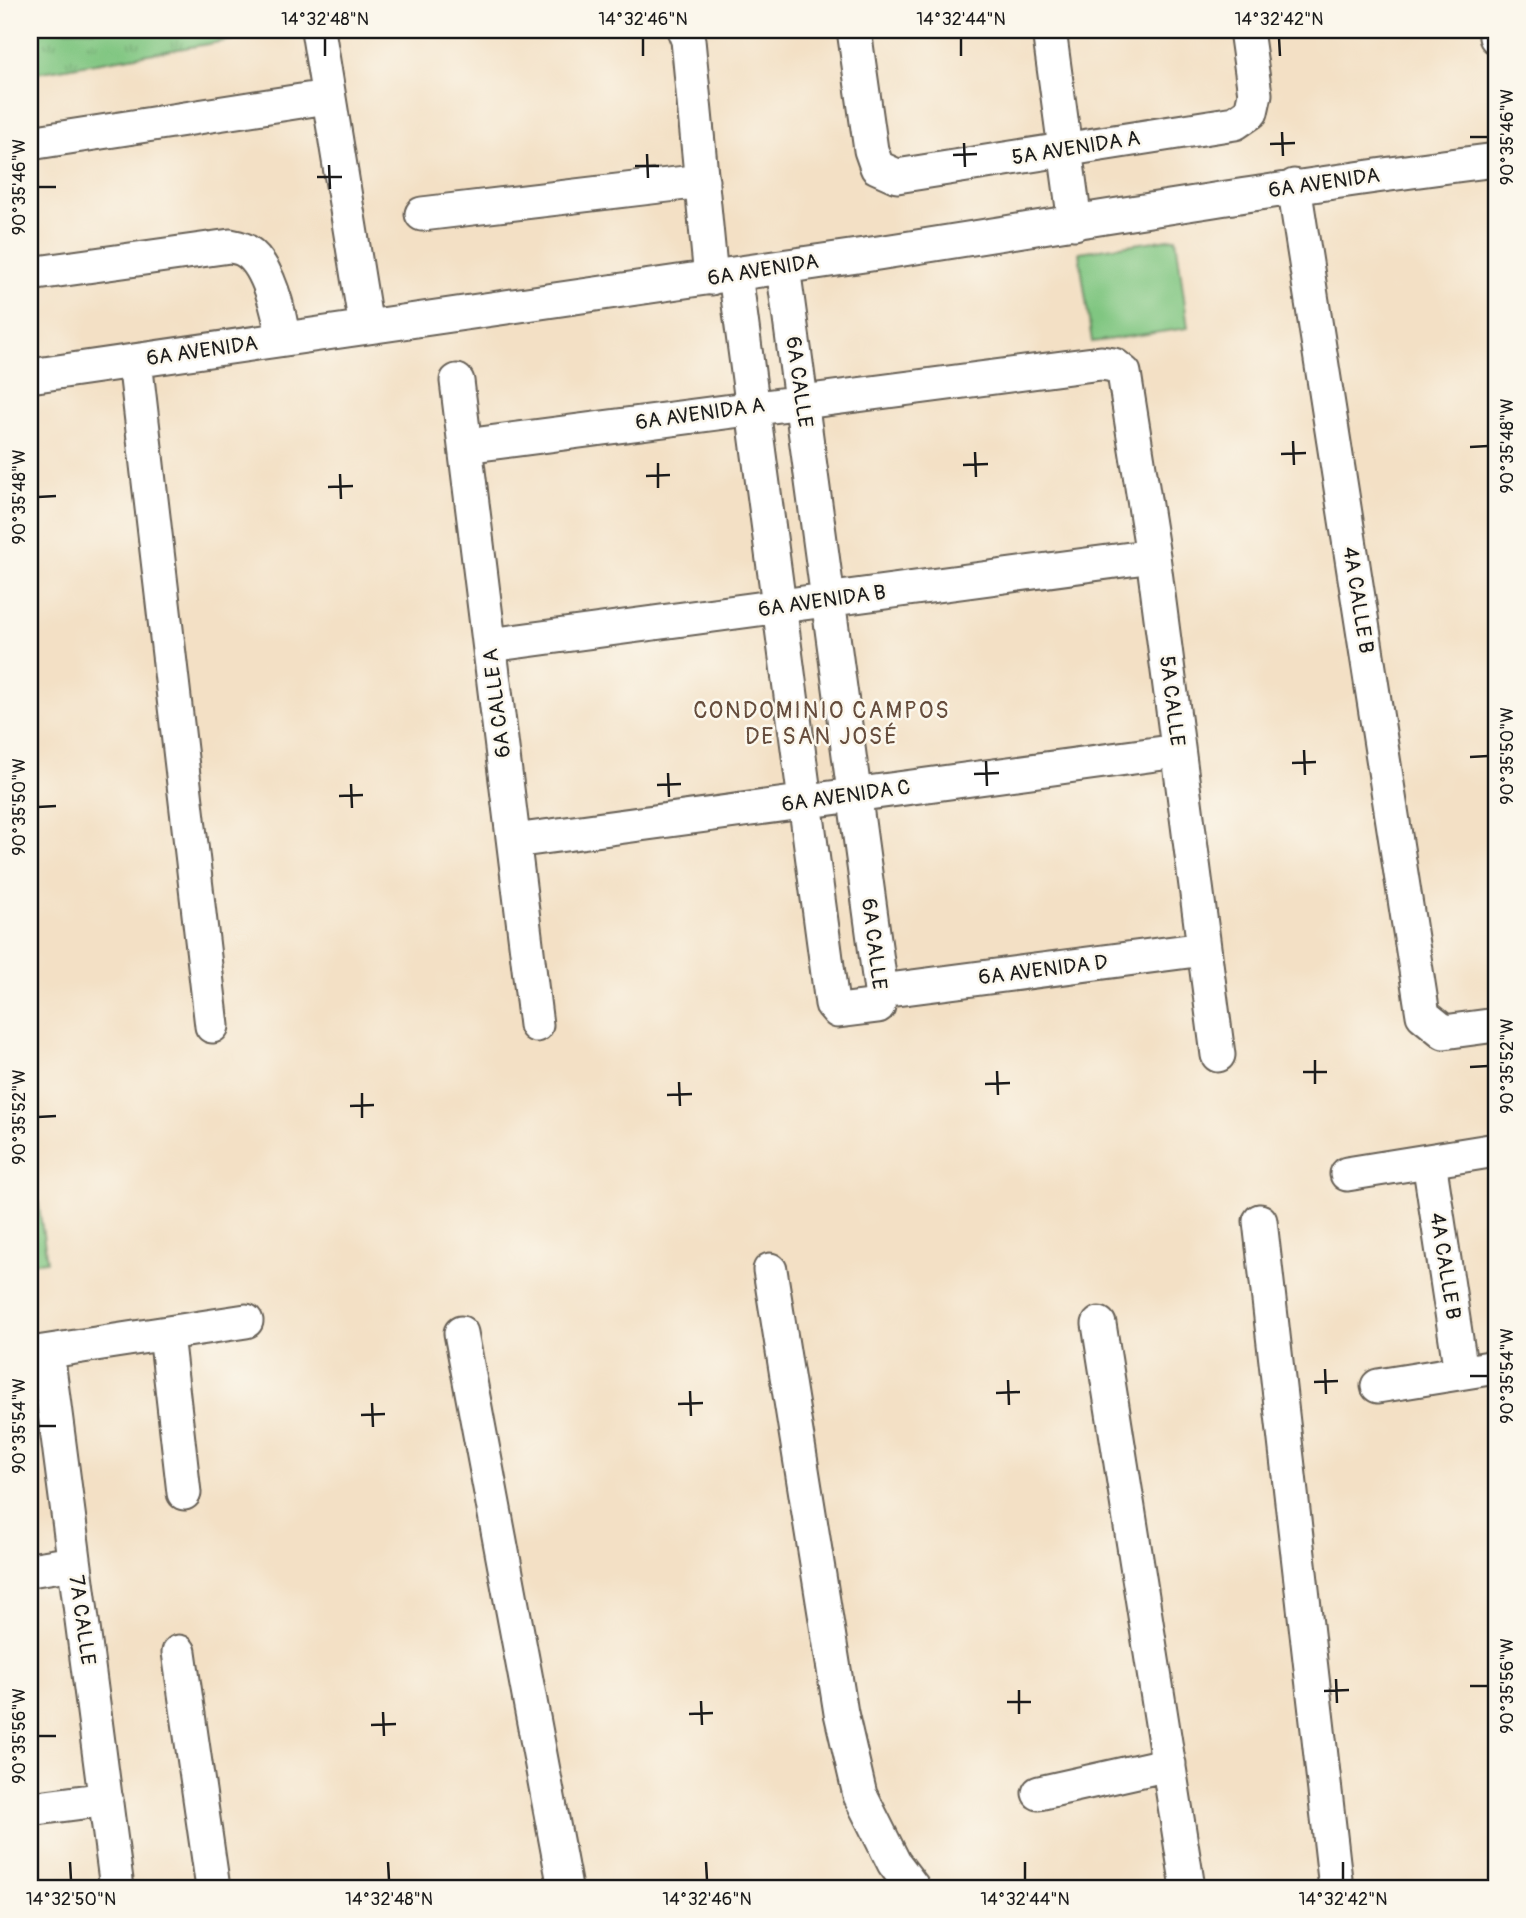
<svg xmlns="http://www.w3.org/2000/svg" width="1526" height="1918" viewBox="0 0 1526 1918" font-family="Pangolin,sans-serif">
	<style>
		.grass { fill: url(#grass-tufts); stroke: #4e714e; stroke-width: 2 }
		.park { fill: #80c681; stroke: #4e714e; stroke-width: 2 }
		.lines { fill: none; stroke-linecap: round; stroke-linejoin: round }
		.minor-casing { stroke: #676157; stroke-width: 37 }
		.minor { stroke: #fff; stroke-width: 33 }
		.ticks { fill: none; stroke: #1c1c1c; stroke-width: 2.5 }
		.labels { text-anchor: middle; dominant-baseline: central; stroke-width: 5; stroke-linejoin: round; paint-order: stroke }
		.street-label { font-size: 21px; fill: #1c1c1c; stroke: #fbf7ec }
		.neighbourhood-label { font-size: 23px; letter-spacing: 2px; fill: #654c3c; stroke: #fbf7ec }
		.neatline { fill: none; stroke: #1c1c1c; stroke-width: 2.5 }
		.ticks-label { font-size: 18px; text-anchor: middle; fill: #1c1c1c }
	</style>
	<defs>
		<pattern id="grass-tufts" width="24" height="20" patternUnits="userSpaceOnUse" patternTransform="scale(1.75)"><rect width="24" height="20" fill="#80c681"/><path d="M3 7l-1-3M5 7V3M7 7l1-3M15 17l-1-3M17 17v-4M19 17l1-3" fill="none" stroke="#68a069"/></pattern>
	</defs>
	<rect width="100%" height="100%" fill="#fbf7ec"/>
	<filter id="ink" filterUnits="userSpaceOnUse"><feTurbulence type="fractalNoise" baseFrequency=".0143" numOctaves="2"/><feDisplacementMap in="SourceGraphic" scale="14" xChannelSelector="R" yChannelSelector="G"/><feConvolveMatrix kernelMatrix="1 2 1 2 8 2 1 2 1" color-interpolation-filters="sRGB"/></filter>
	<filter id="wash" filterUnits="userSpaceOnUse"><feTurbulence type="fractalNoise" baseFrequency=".00686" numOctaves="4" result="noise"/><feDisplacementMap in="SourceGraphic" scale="28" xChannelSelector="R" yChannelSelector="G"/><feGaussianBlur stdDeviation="1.57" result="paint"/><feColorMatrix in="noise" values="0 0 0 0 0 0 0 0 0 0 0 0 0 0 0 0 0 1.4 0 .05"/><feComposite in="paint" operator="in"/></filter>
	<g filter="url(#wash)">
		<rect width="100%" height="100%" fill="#f3e0c5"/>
		<!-- grass -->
		<path class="grass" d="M30,30H292L30,74Z
			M30,1145L47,1261L30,1263Z"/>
		<!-- park -->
		<path class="park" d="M1176,238L1188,328L1092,342L1079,252Z"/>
	</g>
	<g filter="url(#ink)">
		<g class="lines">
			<!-- minor casing -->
			<g class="minor-casing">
				<path id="minor" d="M318,30L366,327
					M684,30L688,40L711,278
					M854,30L871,150L877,167L897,176L1235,123L1251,112L1255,94L1246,30
					M1049,30L1075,223
					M1495,30L1496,37
					M30,143L327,97
					M1294,186L1423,1015L1444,1032L1496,1025
					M422,214L702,181
					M30,274L230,246C235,247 242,248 246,251C269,265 280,315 283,339
					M735,274L832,1004L838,1011L878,1006L881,991L783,267
					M135,361L212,1026
					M30,376C312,335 595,296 878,253C1084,221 1289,186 1496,160
					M457,381L536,1025
					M465,446L1101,363L1114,365L1124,373L1153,556L1218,1055
					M490,645L1153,556
					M514,841L1178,751
					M881,991L1204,949
					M1429,1161L1461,1372
					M1347,1174L1496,1150
					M1260,1221L1336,1888
					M770,1270L841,1713L860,1795L894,1863L913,1888
					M1099,1324L1188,1888
					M461,1333L565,1888
					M166,1334L184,1493
					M47,1352L117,1888
					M30,1354L246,1321
					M1378,1386L1496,1367
					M30,1570L74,1563
					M179,1652L213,1888
					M1039,1793L1169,1764
					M30,1809L106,1799"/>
			</g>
			<!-- minor -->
			<use href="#minor" class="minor"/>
		</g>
	</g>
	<!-- ticks -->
	<path class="ticks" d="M325,38V56M643,38V56M961,38V56M1279,38L1280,56M1282,132L1283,156M1470,137H1488M964,143L965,167M1270,144L1295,143M647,154L648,178M953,155L977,154M329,165L330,189M635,166H659M317,177H342M38,187H56M1293,441L1294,465M1470,447L1488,446M975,452L976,477M1281,454L1306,453M658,463V488M963,465L988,464M340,474L341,499M646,476L670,475M328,487L353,486M38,497L56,496M1304,750L1305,775M1470,757L1488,756M986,761L987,786M1292,763L1316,762M668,773L669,797M974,774L999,773M351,784L352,808M657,785L681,784M339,796L363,795M38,807L56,806M1315,1060V1084M1470,1067L1488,1066M997,1071L998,1095M1303,1072H1327M679,1082L680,1106M985,1084L1010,1083M362,1093V1118M667,1095L692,1094M350,1106L374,1105M38,1117L56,1116M1325,1369L1326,1394M1470,1376H1488M1008,1380L1009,1405M1314,1382L1338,1381M690,1391L691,1416M996,1393L1020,1392M372,1403L373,1427M678,1404L703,1403M361,1415L385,1414M38,1426H56M1336,1679L1337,1703M1470,1686H1488M1019,1690V1714M1324,1691L1349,1690M701,1701L702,1725M1007,1702H1031M383,1712L384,1736M689,1714L713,1713M371,1725L396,1724M38,1736H56M70,1862L71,1880M388,1862L389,1880M706,1862L707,1880M1025,1862V1880M1343,1862V1880"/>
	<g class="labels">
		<!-- street labels -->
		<g class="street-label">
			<text transform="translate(1076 148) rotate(-9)">5A AVENIDA A</text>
			<text transform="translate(1324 183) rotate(-8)">6A AVENIDA</text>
			<text transform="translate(763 270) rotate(-9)">6A AVENIDA</text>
			<text transform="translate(202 351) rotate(-8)">6A AVENIDA</text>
			<text transform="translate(799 382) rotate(82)">6A CALLE</text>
			<text transform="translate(700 414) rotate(-8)">6A AVENIDA A</text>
			<text transform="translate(1358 600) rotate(81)">4A CALLE B</text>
			<text transform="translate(822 601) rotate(-8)">6A AVENIDA B</text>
			<text transform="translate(1172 701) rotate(83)">5A CALLE</text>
			<text transform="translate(497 703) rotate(-97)">6A CALLE A</text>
			<text transform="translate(846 796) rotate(-8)">6A AVENIDA C</text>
			<text transform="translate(874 944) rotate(83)">6A CALLE</text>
			<text transform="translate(1043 970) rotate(-7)">6A AVENIDA D</text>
			<text transform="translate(1445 1266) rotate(81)">4A CALLE B</text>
			<text transform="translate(82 1620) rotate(82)">7A CALLE</text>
		</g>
		<!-- neighbourhood labels -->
		<g class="neighbourhood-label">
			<text x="822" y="710">CONDOMINIO CAMPOS<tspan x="822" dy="26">DE SAN JOSÉ</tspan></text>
		</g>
	</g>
	<!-- margin -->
	<rect width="1526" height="1918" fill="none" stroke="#fbf7ec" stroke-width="77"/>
	<rect x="38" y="38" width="1450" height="1842" class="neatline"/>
	<g class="ticks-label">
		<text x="325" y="25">14°32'48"N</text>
		<text x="643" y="25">14°32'46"N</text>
		<text x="961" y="25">14°32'44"N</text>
		<text x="1279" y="25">14°32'42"N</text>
		<text transform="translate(1507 137) rotate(-90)" y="6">90°35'46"W</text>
		<text transform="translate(19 187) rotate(-90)" y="6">90°35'46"W</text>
		<text transform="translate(1507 446) rotate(-90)" y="6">90°35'48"W</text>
		<text transform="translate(19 497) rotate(-90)" y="6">90°35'48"W</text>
		<text transform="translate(1507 756) rotate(-90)" y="6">90°35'50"W</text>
		<text transform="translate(19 807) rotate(-90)" y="6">90°35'50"W</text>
		<text transform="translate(1507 1066) rotate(-90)" y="6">90°35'52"W</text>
		<text transform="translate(19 1117) rotate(-90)" y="6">90°35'52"W</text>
		<text transform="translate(1507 1376) rotate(-90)" y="6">90°35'54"W</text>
		<text transform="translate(19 1426) rotate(-90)" y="6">90°35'54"W</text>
		<text transform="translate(1507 1686) rotate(-90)" y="6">90°35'56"W</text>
		<text transform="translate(19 1736) rotate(-90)" y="6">90°35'56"W</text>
		<text x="71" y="1905">14°32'50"N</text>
		<text x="389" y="1905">14°32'48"N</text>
		<text x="707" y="1905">14°32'46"N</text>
		<text x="1025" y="1905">14°32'44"N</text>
		<text x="1343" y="1905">14°32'42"N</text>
	</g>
</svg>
